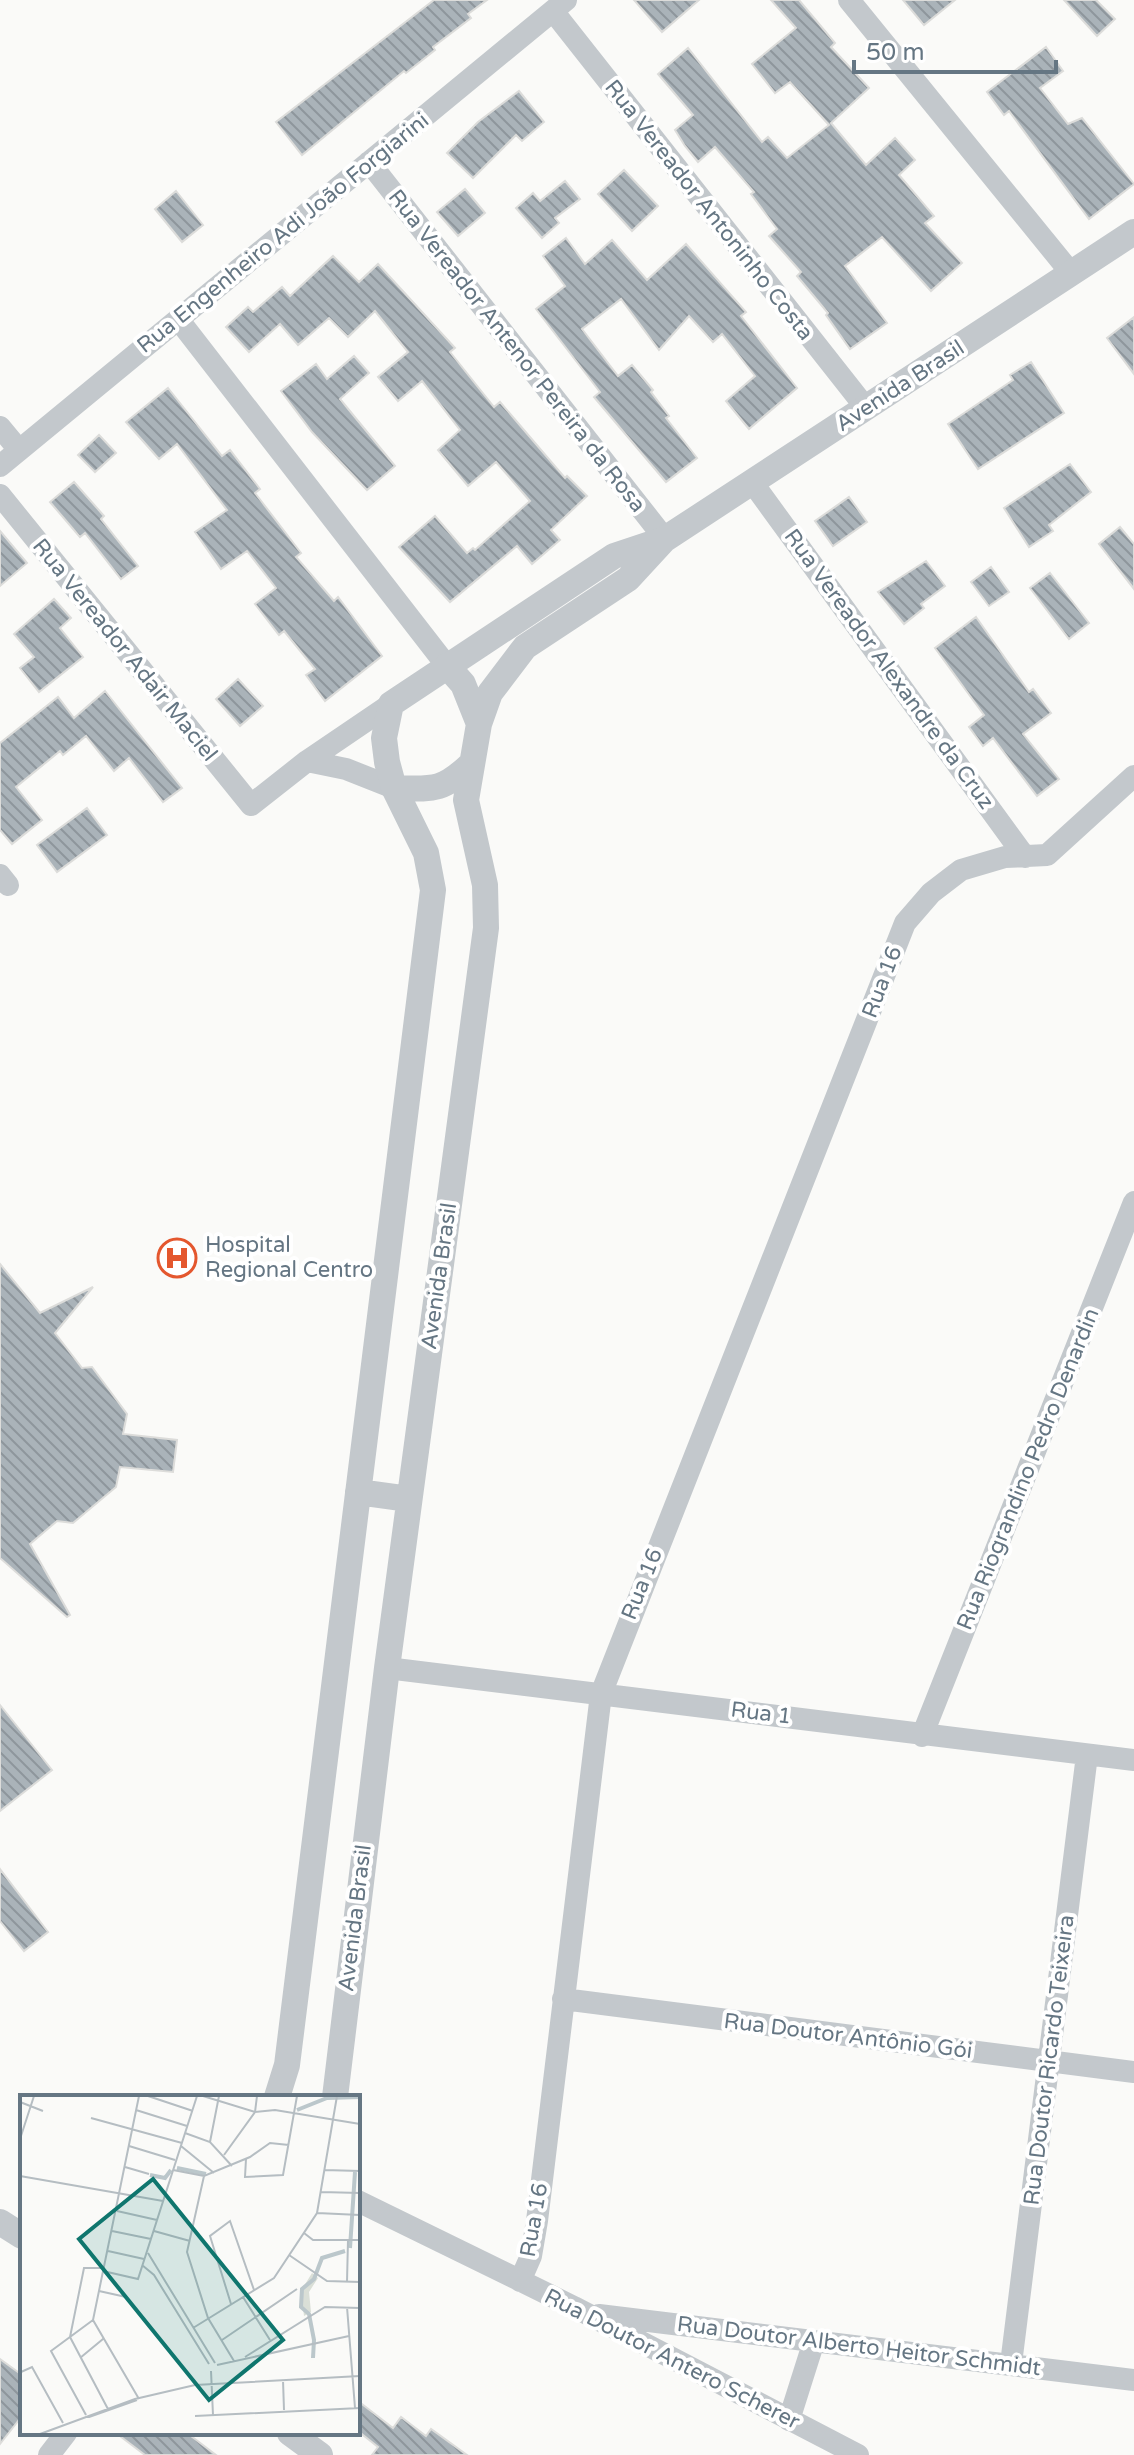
<svg xmlns="http://www.w3.org/2000/svg" width="1134" height="2455" viewBox="0 0 1134 2455" font-family="'Varela Round',sans-serif">
	<style>
		.building { fill: url(#building-back-hatch); stroke: #dcdcda; stroke-width: 2 }
		.lines { fill: none; stroke-linecap: round; stroke-linejoin: round }
		.minor { stroke: #c3c8cc; stroke-width: 22 }
		.tertiary { stroke: #c3c8cc; stroke-width: 26 }
		.labels { text-anchor: middle; dominant-baseline: central; stroke-width: 8; stroke-linejoin: round; paint-order: stroke }
		.street-label { font-size: 22px; fill: #657683; stroke: #fff }
		.poi-label { font-size: 22px; fill: #657683; stroke: #fff; text-anchor: start }
		.inset-river { fill: none; stroke: #bbc7cb; stroke-width: 4 }
		.inset-road { fill: none; stroke: #b5bdc2; stroke-width: 2 }
		.view { fill: #0f766e; fill-opacity: 0.15; stroke: #0f766e; stroke-width: 4 }
		.inset-edge { fill: none; stroke: #657683; stroke-width: 4 }
	</style>
	<defs>
		<pattern id="building-back-hatch" width="6" height="6" patternUnits="userSpaceOnUse" patternTransform="scale(2)"><rect width="6" height="6" fill="#aab3b9"/><path d="M-1 5l2 2M0 0l6 6M5-1l2 2" fill="none" stroke="#8e969c"/></pattern>
	</defs>
	<rect width="100%" height="100%" fill="#fafaf8"/>
	<!-- building -->
	<path class="building" d="M434,0H487L468,14L471,18L433,47L435,50L406,73L404,71L302,155L276,122Z
		M634,0H699L662,32Z
		M771,0H799L835,43L831,47L869,88L831,123L866,165L895,138L915,160L899,175L934,216L925,223L962,263L931,291L882,237L845,266L887,323L850,349L826,315L828,313L797,276L801,272L769,236L777,229L751,194L754,192L715,147L698,162L685,146L675,130L693,115L658,74L688,48L762,142L768,137L787,158L829,125L790,82L775,93L752,64L796,28Z
		M903,0H955L924,25Z
		M1064,0H1096L1115,19L1097,36Z
		M1046,47L1063,71L1040,88L1068,124L1082,118L1134,184L1089,219L1009,111L1004,115L987,92Z
		M519,91L544,122L522,141L516,135L473,178L447,153L478,122Z
		M624,170L658,206L632,231L598,194Z
		M565,181L580,199L555,218L559,223L542,238L516,208L533,193L540,201Z
		M465,189L485,213L458,236L437,212Z
		M176,191L203,225L182,242L155,209Z
		M566,238L585,264L612,240L647,280L686,244L746,312L741,316L797,388L749,429L726,401L755,376L722,334L713,342L689,316L659,350L621,299L582,329L618,376L632,365L653,390L651,392L669,416L666,418L697,458L666,482L594,397L600,392L536,309L565,286L543,256Z
		M333,256L359,282L378,264L455,348L450,352L494,407L500,402L565,478L567,476L587,496L551,530L560,540L532,564L517,546L450,602L399,547L435,516L467,553L473,548L475,550L530,501L496,462L468,486L438,450L460,430L422,381L398,401L378,377L408,352L375,311L348,337L329,318L298,345L280,324L249,352L226,327L248,307L253,312L282,287L290,296Z
		M1134,317V374L1107,338Z
		M354,356L369,373L340,399L395,466L367,490L312,432L281,391L316,364L327,379Z
		M1031,362L1064,413L978,469L948,424L1013,380L1010,375Z
		M168,388L222,456L230,450L260,489L255,493L301,553L296,557L334,601L338,597L382,656L325,701L306,675L315,669L284,631L279,635L255,604L276,588L247,551L221,569L195,532L227,510L177,444L159,459L126,422Z
		M99,435L116,453L95,472L78,455Z
		M1070,464L1091,492L1049,525L1053,531L1029,547L1004,508Z
		M74,482L104,516L101,519L138,566L121,579L85,533L80,537L50,502Z
		M849,497L867,522L833,546L815,521Z
		M1120,527L1134,544V589L1099,544Z
		M0,531L27,563L0,586Z
		M926,561L945,586L921,604L924,608L904,624L878,592Z
		M991,567L1009,592L989,606L971,582Z
		M1050,573L1089,623L1069,639L1030,588Z
		M54,599L71,618L60,628L83,657L39,692L20,668L34,657L14,634Z
		M976,617L1029,692L1033,689L1051,713L1023,734L1059,779L1037,796L993,738L983,746L969,727L984,715L935,648Z
		M238,679L263,706L240,726L216,699Z
		M105,691L182,788L163,802L129,758L114,771L86,736L63,755L60,751L16,787L42,820L12,844L0,830V743L58,697L74,718Z
		M87,808L107,835L57,872L37,845Z
		M0,1264L40,1313L93,1287L55,1333L82,1368L92,1367L127,1414L123,1434L177,1440L173,1472L120,1467L116,1487L73,1523L57,1521L30,1544L70,1615L67,1617L0,1558Z
		M0,1705L52,1770L0,1811Z
		M0,1869L48,1932L24,1951L0,1921Z
		M0,2359L22,2375V2416L0,2444Z
		M358,2401L393,2428L401,2417L426,2436L431,2429L467,2455H372L378,2447L358,2431Z
		M116,2433H187L216,2455H145Z"/>
	<g class="lines">
		<!-- minor -->
		<path class="minor" d="M849,0L1071,273
			M553,11L866,408
			M369,162L665,539
			M178,319L447,666
			M0,427L19,450
			M0,466L566,0
			M752,482L1025,857
			M0,495L251,805L307,761L391,704
			M307,761L346,769L394,788
			M0,875L8,885
			M387,1668L1134,1760
			M922,1736L1134,1202
			M563,1999L1134,2072
			M358,2201L574,2307L858,2455
			M520,2281L531,2256L537,2221L601,1694L905,923L931,893L961,870L1005,857L1047,855L1134,776
			M599,2315L1134,2380
			M1011,2364L1087,1755
			M789,2420L814,2341
			M49,2455L66,2433"/>
		<!-- tertiary -->
		<path class="tertiary" d="M447,666L463,684L479,724
			M394,788C432,789 442,792 471,764
			M358,1492L409,1499
			M277,2097L287,2065L433,890L426,853L394,788L387,762L384,738L391,704L614,556L665,539L1134,232
			M335,2097L387,1668L486,928L485,885L466,800L479,724L490,693L525,647L628,579L663,541
			M0,2222L22,2236
			M290,2433L320,2455"/>
	</g>
	<!-- icons -->
	<defs>
		<g id="hospital-ring" transform="scale(2)"><circle r="9.5" fill="#fff" stroke="#e4572e" stroke-width="1.5"/><path d="M-5-5h3v3.5h4V-5h3V5h-3V1.5h-4V5h-3Z" fill="#e4572e"/></g>
	</defs>
	<g fill-rule="evenodd">
		<use href="#hospital-ring" x="177" y="1258"/>
	</g>
	<g class="labels">
		<!-- street labels -->
		<g class="street-label">
			<text transform="translate(709 210) rotate(52)">Rua Vereador Antoninho Costa</text>
			<text transform="translate(283 233) rotate(-39)">Rua Engenheiro Adi João Forgiarini</text>
			<text transform="translate(517 351) rotate(52)">Rua Vereador Antenor Pereira da Rosa</text>
			<text transform="translate(900 386) rotate(-33)">Avenida Brasil</text>
			<text transform="translate(125 650) rotate(51)">Rua Vereador Adair Maciel</text>
			<text transform="translate(889 669) rotate(54)">Rua Vereador Alexandre da Cruz</text>
			<text transform="translate(882 982) rotate(-69)">Rua 16</text>
			<text transform="translate(439 1276) rotate(-82)">Avenida Brasil</text>
			<text transform="translate(1028 1469) rotate(-68)">Rua Riograndino Pedro Denardin</text>
			<text transform="translate(642 1584) rotate(-68)">Rua 16</text>
			<text transform="translate(761 1713) rotate(7)">Rua 1</text>
			<text transform="translate(355 1918) rotate(-83)">Avenida Brasil</text>
			<text transform="translate(848 2036) rotate(7)">Rua Doutor Antônio Gói</text>
			<text transform="translate(1049 2060) rotate(-83)">Rua Doutor Ricardo Teixeira</text>
			<text transform="translate(534 2220) rotate(-80)">Rua 16</text>
			<text transform="translate(859 2346) rotate(7)">Rua Doutor Alberto Heitor Schmidt</text>
			<text transform="translate(672 2359) rotate(27)">Rua Doutor Antero Scherer</text>
		</g>
		<!-- poi labels -->
		<g class="poi-label">
			<text x="205" y="1245">Hospital<tspan x="205" dy="25">Regional Centro</tspan></text>
		</g>
	</g>
	<!-- overview -->
	<g transform="translate(20 2095)">
		<rect width="340" height="340" fill="#fafaf8"/>
		<path d="M292,178L298,183L289,197L291,217L284,221L281,196Z" fill="#dadfd7"/>
		<path class="inset-river" d="M277,15L307,3L340,2M157,73L186,79M130,80L145,83L151,75M330,153L335,77M293,263L294,245L289,219L281,212L282,194L294,184L302,163L325,156"/>
		<path class="inset-road" d="M119,1L73,225L119,304M128,1L173,16M183,1L235,17L255,15L340,29M0,7L23,16M116,15L167,31M71,23L162,48M165,38L190,47L212,71M0,44L14,1M190,47L199,1M109,51L155,65M161,51L194,78M204,60L235,17L237,1M226,64L225,82L263,80L277,1M105,72L129,79M153,75L184,81L230,62L250,48L269,50M304,75L340,76M0,81L143,106M184,81L167,157L188,223L214,266M301,97L340,98M97,116L137,125M297,118L340,120M92,136L131,144M134,136L170,146M284,138L293,145H340M88,156L124,164M128,158L195,268M269,160L307,186L340,187M122,170L134,180L189,269M84,173H64L50,242L89,316M83,176L118,184L177,1M327,187L328,145M79,196L106,202M223,202L250,245M211,209L190,141L210,126L234,195M327,212L335,313M173,233L254,183L297,118L317,1M202,245L277,194M225,262L305,212L340,213M60,263L83,244M197,270L329,241M191,276L193,320M1,277L12,272L43,328M263,285L264,315M66,320L31,256L73,225M175,321L340,313M69,322L117,305M20,339L115,304L175,290L340,281"/>
		<path class="view" d="M133,84L263,245L189,305L59,144Z"/>
		<rect width="340" height="340" class="inset-edge"/>
	</g>
	<!-- scale -->
	<path d="M854 60v12h202v-12" fill="none" stroke="#657683" stroke-width="4"/>
	<text x="866" y="60" font-size="24" fill="#657683" stroke="#ffffff" stroke-width="6" paint-order="stroke">50 m</text>
</svg>
